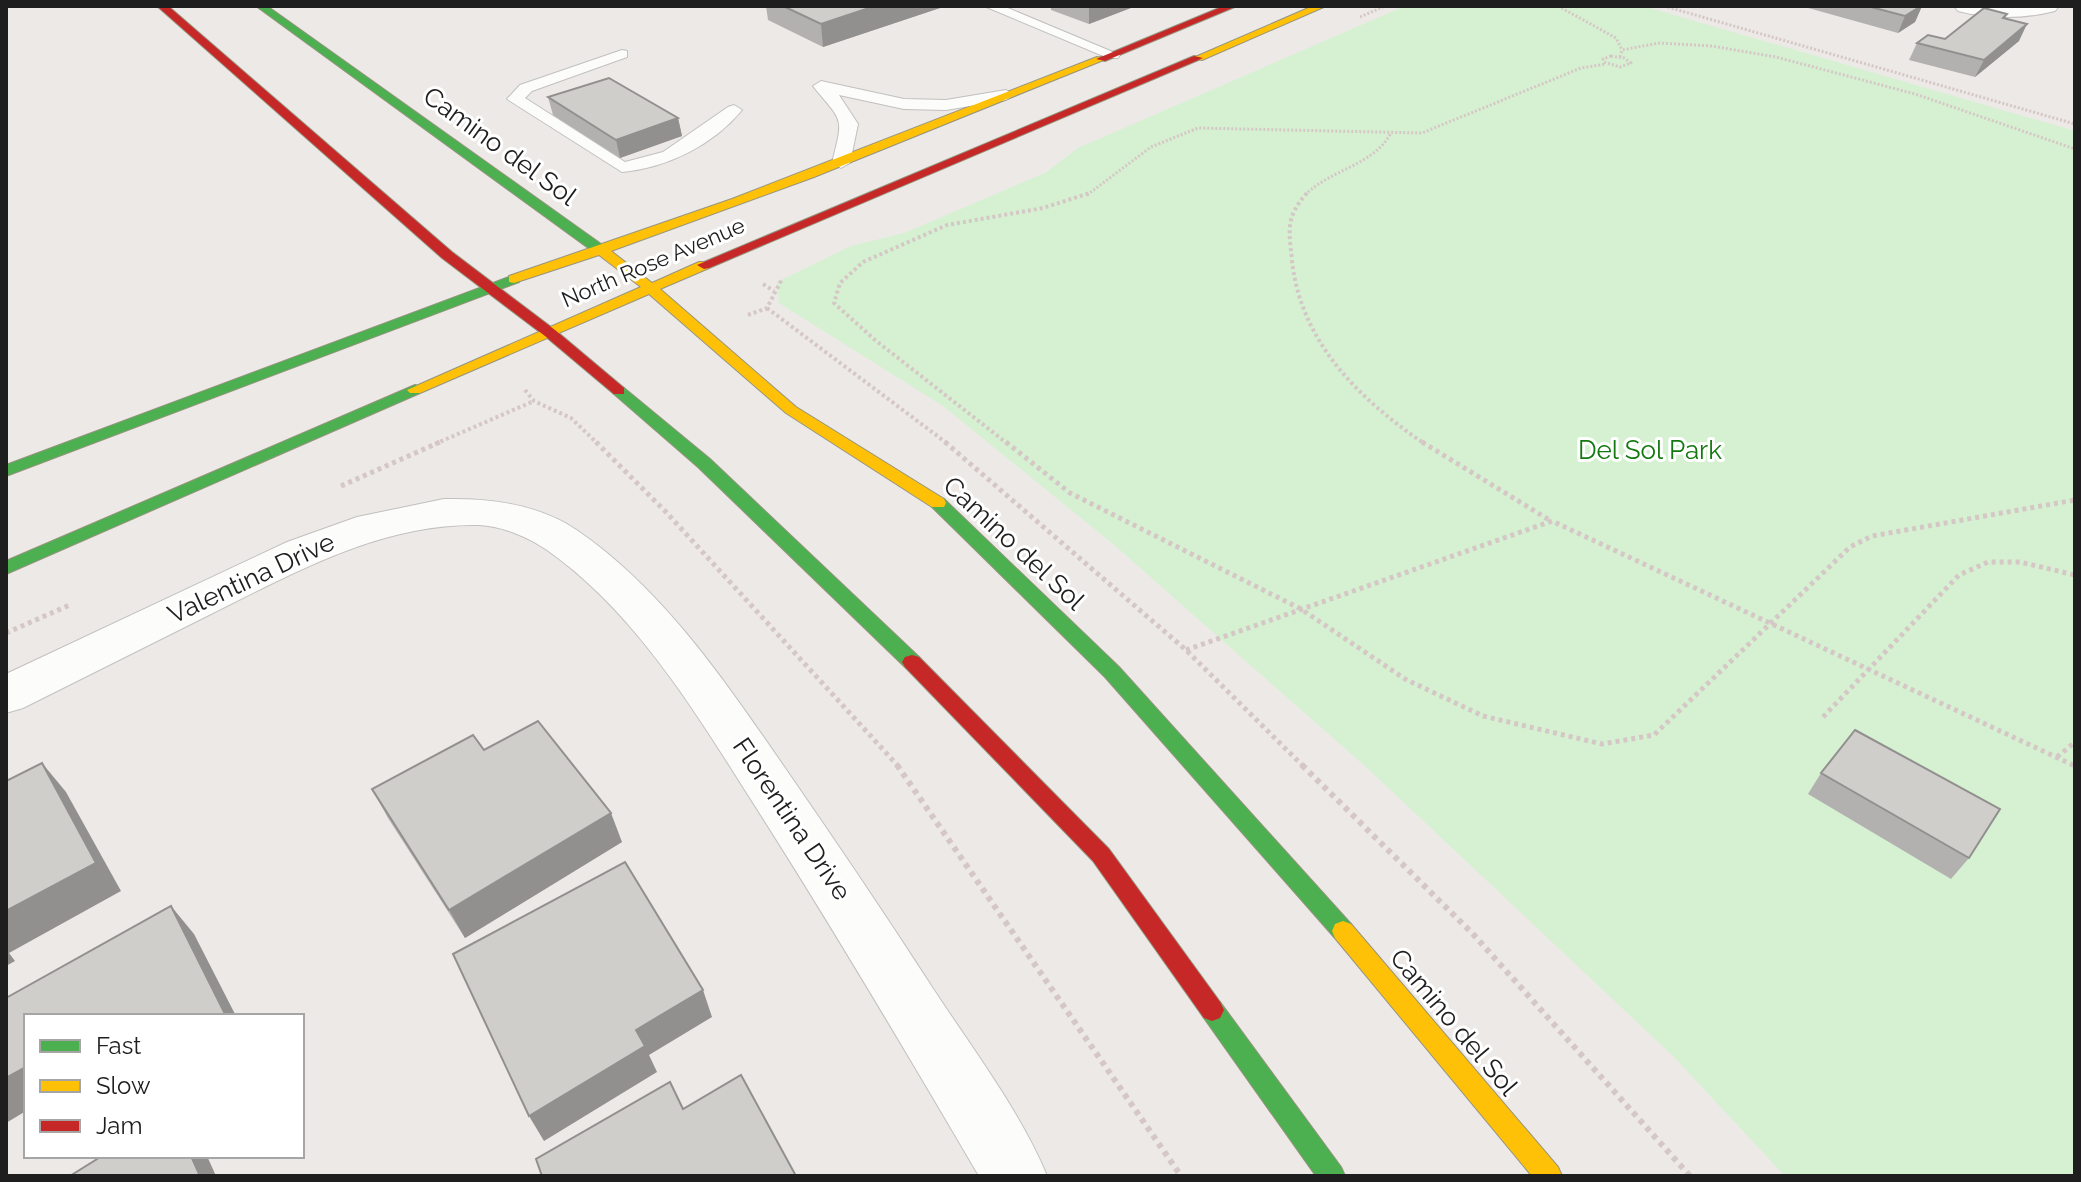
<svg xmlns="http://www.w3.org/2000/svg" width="2081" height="1182" viewBox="0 0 2081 1182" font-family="Raleway,sans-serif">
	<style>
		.park { fill: #d6f1d2 }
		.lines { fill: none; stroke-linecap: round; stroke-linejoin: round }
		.lane-casing { stroke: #c2c0bf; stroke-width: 2 }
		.street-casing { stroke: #c2c0bf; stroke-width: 2 }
		.fast-casing { stroke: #96947f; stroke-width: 2 }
		.slow-casing { stroke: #96947f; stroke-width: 2 }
		.jam-casing { stroke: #96947f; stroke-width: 2 }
		.path-far3 { stroke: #d5c7c6; stroke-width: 3; stroke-dasharray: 2 2; stroke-linecap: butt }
		.path-far2 { stroke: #d5c7c6; stroke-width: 4; stroke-dasharray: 3 3; stroke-linecap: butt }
		.path-far1 { stroke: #d5c7c6; stroke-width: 5; stroke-dasharray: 4 4; stroke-linecap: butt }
		.path { stroke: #d5c7c6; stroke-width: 6; stroke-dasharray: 5 5; stroke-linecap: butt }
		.lane { fill: #fcfcfb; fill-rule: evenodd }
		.street { fill: #fcfcfb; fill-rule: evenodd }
		.fast { fill: #4caf50; fill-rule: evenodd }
		.slow { fill: #ffc107; fill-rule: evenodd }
		.jam { fill: #c62828; fill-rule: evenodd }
		.wall { fill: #b3b1af }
		.shaded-wall { fill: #92908e }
		.building { fill: #d0cecb; stroke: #92908e; stroke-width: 2 }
		.labels { text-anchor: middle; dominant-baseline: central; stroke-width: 6; stroke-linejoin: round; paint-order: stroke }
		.far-street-label { font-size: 22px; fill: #1e1e1e; stroke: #fff }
		.street-label { font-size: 26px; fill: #1e1e1e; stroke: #fff }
		.park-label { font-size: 26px; fill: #13780f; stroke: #fff }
	</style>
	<rect width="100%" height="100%" fill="#ece9e6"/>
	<!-- park -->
	<path class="park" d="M1405,6H1643L2075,131V1176H1785L1673,1056L1366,767L1113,544L943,406L779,303L777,282L851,246L904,233L1045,173L1078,148Z"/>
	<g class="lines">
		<!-- lane casing -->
		<g class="lane-casing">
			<path id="lane" d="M984,6H1003L1120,55L1118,58H1108Z
				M622,50L627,51V57L532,91L525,98L625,162L663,152L728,107L734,105L742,110C713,145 667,168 622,172L507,99L520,85Z
				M821,81L904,99L946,100L1006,90L1014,95L1006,100L946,110L904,109L839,95L858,124L850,163L841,168L832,163C844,115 843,123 813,86Z"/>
		</g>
		<!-- street casing -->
		<g class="street-casing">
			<path id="street" d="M1954,6H2059L2055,11C2024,19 1989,19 1958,11Z
				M444,499C490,498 539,504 578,531C664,590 726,683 785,768C834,839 883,911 930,984C969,1044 1021,1112 1047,1176H979C907,1053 834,930 757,809C699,718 638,614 547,550C528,537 502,526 479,525C381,523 294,573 209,615C147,646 85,677 23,708L6,713V674L287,542L357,517Z"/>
		</g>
		<!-- fast casing -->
		<g class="fast-casing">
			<path id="fast" d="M256,6H267L608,249V255H598Z
				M514,275L521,279L519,282L6,476V465Z
				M415,385L420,387V393L6,574V561Z
				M619,386L624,388L710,459L919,657L922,662L919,667H905L698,467L614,394L611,391Z
				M938,498L944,499L1119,667L1351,924L1354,931L1351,938L1343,941L1335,938L1105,677L932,507L930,503Z
				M1212,999L1220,1002L1341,1167L1345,1176H1316L1204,1018L1200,1010L1204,1002Z"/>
		</g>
		<!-- slow casing -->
		<g class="slow-casing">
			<path id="slow" d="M1313,6H1326L1202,60L1193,58Z
				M1097,57L1106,59L814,177L611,251L652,283L699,262H709V268L660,289L796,407L944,499L946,503L944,507H932L786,413L649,294L420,393H410L407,390L641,287L599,255L514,283L509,282V276L732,199Z
				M1343,921L1351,924L1558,1167L1562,1176H1532L1335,938L1332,931L1335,924Z"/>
		</g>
		<!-- jam casing -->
		<g class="jam-casing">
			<path id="jam" d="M157,6H168L452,252L555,330L624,388V394H614L545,336L442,258Z
				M1224,6H1237L1105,61L1096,59Z
				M1194,56L1203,58L709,268L704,269L697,265Z
				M912,655L919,657L1109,849L1220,1002L1224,1010L1220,1018L1212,1021L1204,1018L1093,861L905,667L902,662L905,657Z"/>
		</g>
		<!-- path-far3 -->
		<path class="path-far3" d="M1558,6L1616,38L1622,50
			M1664,6L2075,124
			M1360,17L1385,6
			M1611,56L1624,58L1631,63L1620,67L1604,62L1603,59Z
			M1620,57L1622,50L1659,43L1712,46L1776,57L1915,94L2075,149
			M1087,195L1151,147L1198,128L1422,133L1581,68L1606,64
			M1305,195C1331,169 1373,166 1391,133"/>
		<!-- path-far2 -->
		<path class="path-far2" d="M1307,193C1285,218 1289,230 1292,261C1301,343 1360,400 1425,444
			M763,284L774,291
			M767,308L948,444
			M748,315L767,308L782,279
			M525,390L534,401L571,418L598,444
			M435,444L534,401
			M1008,444L875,340L834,303L840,283L863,262L947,225L1043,208L1090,193"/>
		<!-- path-far1 -->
		<path class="path-far1" d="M596,442L666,512L899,767
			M945,442L1186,650L1304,767
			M1006,442L1070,493L1301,609L1405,679L1483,716L1602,744L1654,735L1850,547L1872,536L2075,500
			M1422,442L1551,521
			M341,486L440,442
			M6,633L72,604
			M1186,650L1552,521L2075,766
			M1823,717L1959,575L1988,562H2020L2075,575
			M2057,757L2075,742"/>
		<!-- path -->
		<path class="path" d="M897,765L1181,1176
			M1302,765L1473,934L1690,1176"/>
		<!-- lane -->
		<use href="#lane" class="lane"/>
		<!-- street -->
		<use href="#street" class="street"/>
		<!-- fast -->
		<use href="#fast" class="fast"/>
		<!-- slow -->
		<use href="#slow" class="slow"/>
		<!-- jam -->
		<use href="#jam" class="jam"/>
	</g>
	<!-- wall -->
	<path class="wall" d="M766,6H946L823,47L768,20Z
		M1051,6H1136L1089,24L1051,10Z
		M1801,6H1922L1915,22L1898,33Z
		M2007,14L2005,18L2019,41L1975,77L1909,60L1917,43L1945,39Z
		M548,97L678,118L682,136L620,158L553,115Z
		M484,750L622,842L465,938L388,818L372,789Z
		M1821,773L1969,858L1951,879L1808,794Z"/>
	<!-- shaded-wall -->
	<path class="shaded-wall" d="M875,6H946L823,47L821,24Z
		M1093,6H1136L1089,24V8Z
		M1922,6L1915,22L1898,33L1905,16Z
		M2027,24L2019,41L1975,77L1984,60Z
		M678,118L682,136L620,158L616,140Z
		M42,763L66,792L121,891L9,953L15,961L6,966V911Z
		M611,813L622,842L465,938L449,910Z
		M171,906L194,934L236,1016H226Z
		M703,990L712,1017L649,1055L657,1072L544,1141L529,1116L636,1030Z
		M26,1067V1111L6,1123V1078Z
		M191,1156H207L216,1176H200Z"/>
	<!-- building -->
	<path class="building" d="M783,6H875L821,24Z
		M1867,6H1921L1905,16Z
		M1984,8L2007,14L2003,18L2027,24L1984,60L1917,43L1928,35L1945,39Z
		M609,78L678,118L616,140L548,97Z
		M538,721L611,813L449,910L372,789L473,735L484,750Z
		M1855,730L2000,809L1969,858L1821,773Z
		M42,763L96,863L6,911V781Z
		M625,862L703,990L636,1030L645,1046L529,1116L453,954Z
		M171,906L226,1016H26V1067L6,1078V998Z
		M741,1075L796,1176H542L536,1159L670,1082L683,1109Z
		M102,1156H191L200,1176H70Z"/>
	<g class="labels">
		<!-- far-street labels -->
		<g class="far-street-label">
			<text transform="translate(653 262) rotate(-23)">North Rose Avenue</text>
		</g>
		<!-- street labels -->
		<g class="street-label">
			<text transform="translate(500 146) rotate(36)">Camino del Sol</text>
			<text transform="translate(1014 543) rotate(43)">Camino del Sol</text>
			<text transform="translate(251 578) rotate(-25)">Valentina Drive</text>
			<text transform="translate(792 819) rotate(56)">Florentina Drive</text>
			<text transform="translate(1454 1022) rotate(50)">Camino del Sol</text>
		</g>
		<!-- park labels -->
		<g class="park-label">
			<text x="1650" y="450">Del Sol Park</text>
		</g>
	</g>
	<!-- border -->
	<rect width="2081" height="1182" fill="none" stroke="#1e1e1e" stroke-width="16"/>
	<!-- legend -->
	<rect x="24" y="1014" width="280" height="144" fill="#ffffff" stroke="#a5a5a5" stroke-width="2"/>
	<rect x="40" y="1040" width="40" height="12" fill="#4caf50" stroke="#a5a5a5" stroke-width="2"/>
	<text x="96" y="1054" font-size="24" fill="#1e1e1e">Fast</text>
	<rect x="40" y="1080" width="40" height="12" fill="#ffc107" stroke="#a5a5a5" stroke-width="2"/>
	<text x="96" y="1094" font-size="24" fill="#1e1e1e">Slow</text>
	<rect x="40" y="1120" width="40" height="12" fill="#c62828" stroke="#a5a5a5" stroke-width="2"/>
	<text x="96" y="1134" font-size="24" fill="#1e1e1e">Jam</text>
</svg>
